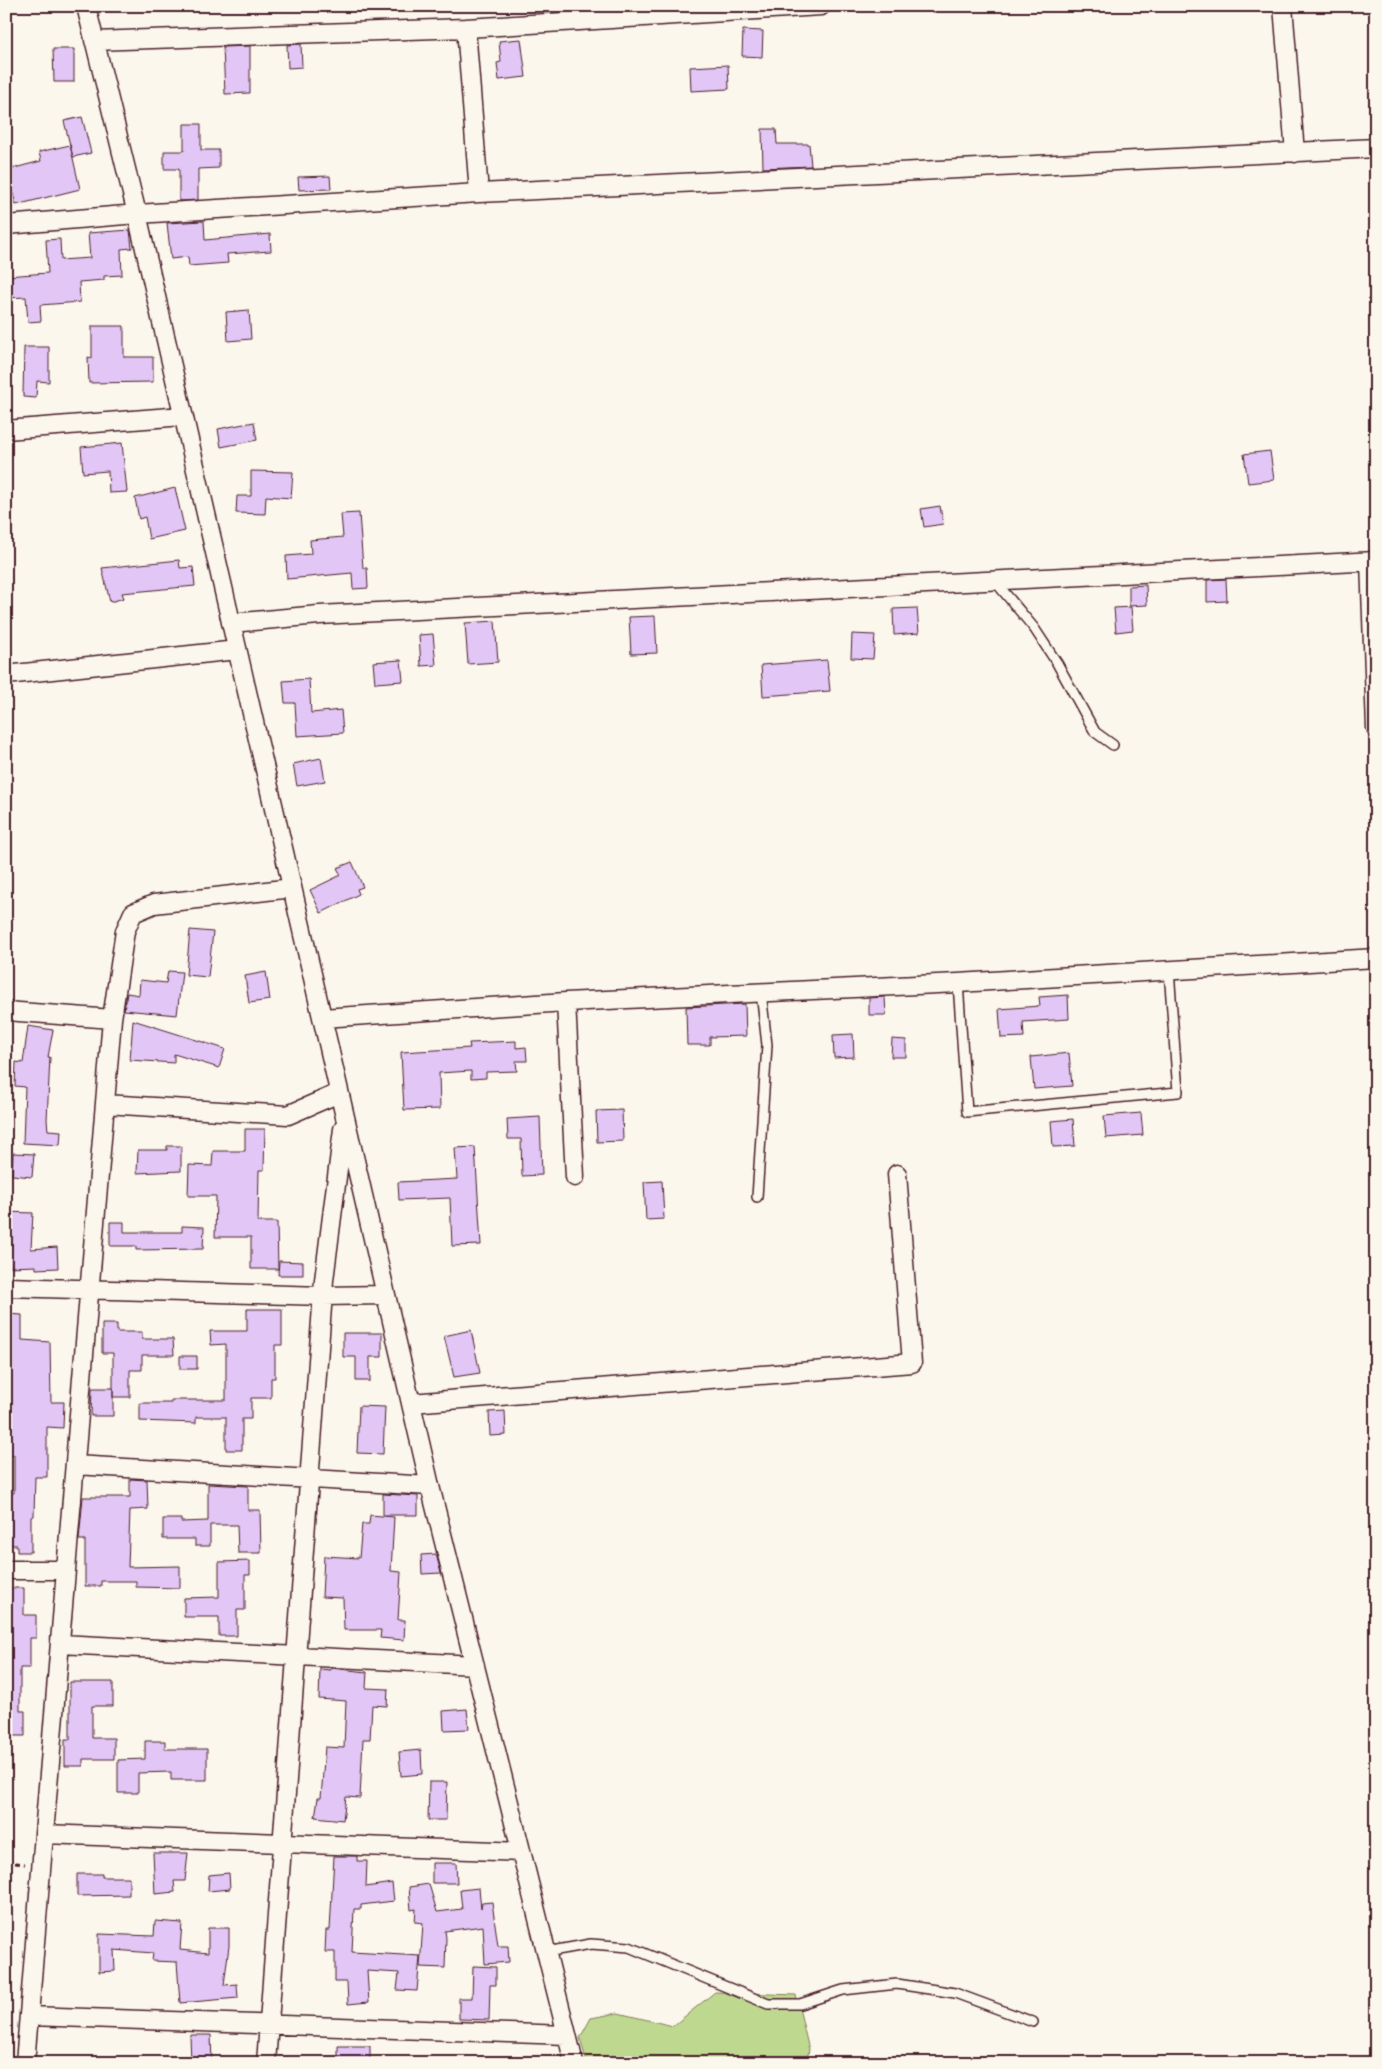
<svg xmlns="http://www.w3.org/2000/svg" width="1382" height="2069" viewBox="0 0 1382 2069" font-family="'Playpen Sans',sans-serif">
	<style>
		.green { fill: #bfd88f; stroke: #847c5d }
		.building { fill: #e1c6f6; stroke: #4a1f2b }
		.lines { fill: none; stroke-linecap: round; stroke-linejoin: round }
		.lane-casing { stroke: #4a1f2b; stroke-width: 12 }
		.street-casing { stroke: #4a1f2b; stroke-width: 21 }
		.path { stroke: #4a1f2b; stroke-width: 3; stroke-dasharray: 5 4; stroke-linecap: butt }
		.lane { stroke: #fbf7ec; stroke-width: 9 }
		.street { stroke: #fbf7ec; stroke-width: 18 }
	</style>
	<rect width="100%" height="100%" fill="#fbf7ec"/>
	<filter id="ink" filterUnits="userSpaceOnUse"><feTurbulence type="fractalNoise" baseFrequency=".02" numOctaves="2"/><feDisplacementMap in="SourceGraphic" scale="10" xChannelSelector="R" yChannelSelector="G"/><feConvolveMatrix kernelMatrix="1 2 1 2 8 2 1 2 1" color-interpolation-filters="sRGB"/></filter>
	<g filter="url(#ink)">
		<!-- green -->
		<path class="green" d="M715,1992L796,1995L809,2050L806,2063H587L580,2038L591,2018L618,2013L673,2026Z"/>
		<!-- building -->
		<path class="building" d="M743,30L763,31L762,57L742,56Z
			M521,39L526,77L499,80L497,63L501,62L499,41Z
			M301,44L302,67L288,68L287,45Z
			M250,46V93L225,94L223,47Z
			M53,49H74V82H54Z
			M728,65L729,89L691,91L690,67Z
			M82,117L91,153L73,157L64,121Z
			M184,124H201V150H219V168L198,169V200L179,201V169H164V151H184Z
			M762,129H776L777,144H809L811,166L763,168Z
			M70,145L80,189L16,205L7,170L41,161L39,152Z
			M330,176L331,189L299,190L298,177Z
			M204,221L205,240L270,234L271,251L227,254L228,263L189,266L188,257L171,259L167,223Z
			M130,230L132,248L121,249L122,275L104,276V280L79,282L80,302L40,305L41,321L28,322L26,297L6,298V276L48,273L46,240L60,239L61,260L90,258L88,233Z
			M249,310L251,339L228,341L226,312Z
			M92,326H124V357H153V382L89,383L88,357L92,358Z
			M24,347H49V382L37,381L36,398L23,397Z
			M254,422L257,440L221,447L218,429Z
			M122,443L127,492L109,493L108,471L83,473L81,447Z
			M1270,451L1274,480L1248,483L1244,454Z
			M251,471L293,472L291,498L266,496L265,514L236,513L237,496H251Z
			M175,488L185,531L149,539L145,517L139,519L135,498Z
			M940,506L943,524L924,527L921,509Z
			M359,513L363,568H367L368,588L353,589L352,573L287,579L286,556L311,554L310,540L343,537L341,514Z
			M179,560L180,568L193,567L195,586L122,593L124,598L110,602L102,568Z
			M1226,579L1227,601L1207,602V580Z
			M1146,585L1147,605L1129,606V586Z
			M1131,607L1133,630L1116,632L1114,608Z
			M917,608L919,633L894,635L893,609Z
			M655,616L657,653L631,654L629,617Z
			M495,621L498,662L468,664L465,623Z
			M433,634L436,665L421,666L419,635Z
			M852,634L875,635L873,659L851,658Z
			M401,660L403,681L375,683L373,662Z
			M827,660L830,691L763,696L761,665Z
			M309,679L311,713L341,710L343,733L297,736L295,703H285L283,681Z
			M321,758L325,781L297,786L293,764Z
			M352,862L363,887L357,889L359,894L321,913L310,890L341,875L337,868Z
			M190,930L213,932L208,977L186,975Z
			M168,971L182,972L177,1015L124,1010L127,993L139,995L140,980L166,983Z
			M266,972L270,1000L249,1003L245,976Z
			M1068,995L1069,1019L1023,1022L1024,1037L1001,1038L999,1009L1040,1006L1039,997Z
			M885,997L886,1015H869V998Z
			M745,1004L746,1036L710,1037V1045H687L686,1007Z
			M133,1020L225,1049L219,1068L174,1054V1063L130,1060Z
			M28,1026L53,1030L48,1057H50L47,1120L48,1130L61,1131L60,1145L23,1143L25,1087L15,1086L16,1062L23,1063Z
			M853,1034L854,1057L834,1058L833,1035Z
			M892,1039L906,1040V1057H891Z
			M516,1041V1048L526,1047L527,1061H516L517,1071L486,1072V1078L471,1079V1071L439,1073L440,1109L404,1110L401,1052L470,1048L469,1043Z
			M1069,1053L1072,1086L1034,1089L1031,1057Z
			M622,1110L623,1141L597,1142L596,1111Z
			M1141,1113L1143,1135L1106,1138L1104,1116Z
			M540,1117L542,1175L522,1176L521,1139H508L507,1119Z
			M1073,1119L1075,1146L1053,1147L1051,1121Z
			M245,1129H265L264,1170H259L258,1222H277L278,1269H251V1237H215L216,1196H188L189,1165L212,1166L213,1151H245Z
			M167,1146H181V1171L137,1173L138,1150H167Z
			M475,1147L481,1245L452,1246L450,1198L399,1200L398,1182L457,1179L455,1148Z
			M13,1153L34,1154L32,1177L12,1175Z
			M662,1181L664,1219L646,1220L644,1182Z
			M6,1212L33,1213L31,1249L57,1247L58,1268L36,1269V1266L10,1267Z
			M110,1222H124V1232H182V1226L204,1227L203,1249L136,1250V1246H110Z
			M279,1261L303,1262V1275H278Z
			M247,1309H282V1345H275V1378H271V1398H251V1419H242V1450H226V1417H196V1423L140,1421V1403H171V1400H226V1344L211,1345L210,1331H247Z
			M6,1314L22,1315V1340L50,1342L51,1402H64L63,1428L47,1427V1477H35L34,1516L31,1517V1552H17V1545H6V1493H14V1455L6,1456Z
			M102,1324H117V1332H142V1339H173L174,1355H142V1370H130V1397H113V1353H102Z
			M471,1330L480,1373L454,1377L444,1336Z
			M343,1333H382V1357H370V1381H356V1357H343Z
			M180,1356H197V1369H180Z
			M92,1388H113V1416H91Z
			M359,1406L385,1407L383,1454L357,1453Z
			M505,1411L506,1435L490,1436L489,1412Z
			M130,1479L147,1480L148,1509L130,1510L128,1567L180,1566V1588L136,1587V1581H101V1586H85V1540H79L83,1497H130Z
			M208,1484L248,1486V1510H260L261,1553H238L237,1525H210V1546H195V1539H163V1519H181V1522L208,1521Z
			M383,1494L418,1496V1515H383Z
			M370,1515L394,1517L391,1571L401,1572L398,1620H405L404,1640L380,1638L381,1630H344L343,1598L322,1597L324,1556L359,1558L362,1524H369Z
			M436,1554L441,1573L422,1574L421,1555Z
			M250,1561V1575H245V1610H237V1636H219V1617H184V1598L219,1597V1562Z
			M9,1588H24V1615H36V1638H30V1668H20V1711H25V1736H6V1615H9Z
			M331,1668L367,1672L366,1688L388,1689L387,1706L372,1705L370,1739H363L360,1798L346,1797L343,1820L315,1817L318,1798H321L325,1747L344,1748L346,1701L319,1699L320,1669L331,1670Z
			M70,1682H113V1706H92V1738H114V1759H83V1766H65V1739H70Z
			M467,1709L469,1729L444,1730L443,1711Z
			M145,1741H165V1749H207V1780H171V1772L138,1773V1793H118V1760L145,1759Z
			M421,1750L422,1774L401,1776L399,1752Z
			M429,1782H447L446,1820H428Z
			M153,1853H188L185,1881H174L175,1892L155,1894Z
			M334,1856H357V1861H367L366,1887L392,1883L394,1901L361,1905V1909H354L352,1952L420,1956L417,1991L397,1990L399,1973L367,1971L369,2002L348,2004L347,1982H335V1952H325L326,1930H330Z
			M432,1863H456L457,1883H432Z
			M229,1873L230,1889L208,1891L209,1875Z
			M77,1874H102V1877H129V1895L77,1896Z
			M429,1884L437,1912L462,1909L460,1890L479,1888L481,1909L482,1903L492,1902L498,1946H508L509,1962L485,1964L483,1926L445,1931L446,1938L445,1968L420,1967L423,1923L415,1922L416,1909L411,1910L409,1887Z
			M155,1921L182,1923L180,1950L208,1953V1928H229V1946L224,1985L237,1984L238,1998L180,2003L177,1962L152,1961L153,1953L114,1950L115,1971L99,1972V1934L154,1936Z
			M473,1966L496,1967V1985H490L489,2020L459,2019V1998H472Z
			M190,2035H211L212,2063H191Z
			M338,2046H370V2063H338Z"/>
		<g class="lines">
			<!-- lane casing -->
			<g class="lane-casing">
				<path id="lane" d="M994,580L1034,628L1057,663L1095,732L1113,745
					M958,983L967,1112L1178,1092L1169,970
					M757,1197L767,1045L761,992
					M546,1952L591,1944L629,1947L768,2004H800L843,1990L897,1984L955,1993L1033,2022"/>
			</g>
			<!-- street casing -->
			<g class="street-casing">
				<path id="street" d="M86,6L137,214L430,1486L574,2063
					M1283,6L1295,153
					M466,28L479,193
					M94,41L466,28L821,6
					M6,225L137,214L479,193L1376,148
					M6,430L183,416
					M1370,561L1376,729
					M231,623L319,615L1376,561
					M6,675L237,650
					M292,888L154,904L133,913L125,931L112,1019L44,1834L521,1852
					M566,1002L575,1177
					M6,1011L112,1019
					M322,1018L566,1002L958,983L1376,958
					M105,1104L288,1115L339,1093
					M6,1287L323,1296L386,1295
					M411,1403L912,1363L897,1174
					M75,1465L430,1486
					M6,1570H66
					M60,1644L475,1665
					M30,2016L567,2035
					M25,2063L44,1834
					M266,2063L324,1280L343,1129"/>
			</g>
			<!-- path -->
			<path class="path" d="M6,1862L25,1864"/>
			<!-- lane -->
			<use href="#lane" class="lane"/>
			<!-- street -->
			<use href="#street" class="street"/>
		</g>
	</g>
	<!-- margin -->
	<rect width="1382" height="2069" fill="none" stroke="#fbf7ec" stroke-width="25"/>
	<rect x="12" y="12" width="1357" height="2044" fill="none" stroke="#4a1f2b" stroke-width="2" filter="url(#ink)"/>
</svg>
